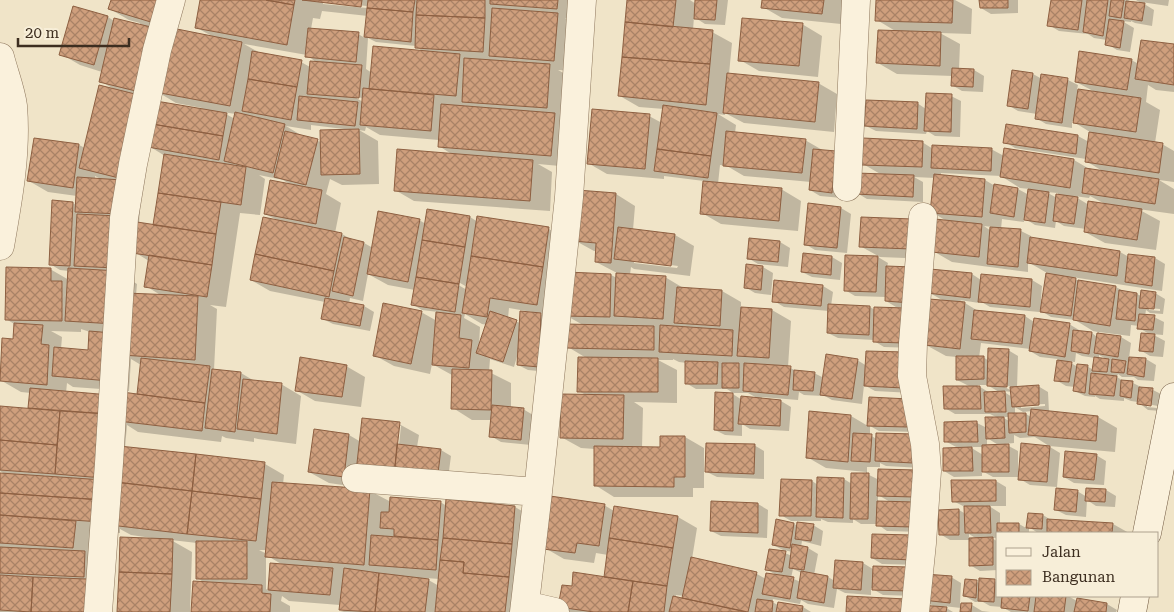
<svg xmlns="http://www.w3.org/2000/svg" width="1174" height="612" viewBox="0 0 1174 612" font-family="'Roboto Serif',serif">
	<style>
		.shadow { fill: #0003; fill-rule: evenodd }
		.building { fill: url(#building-cross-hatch); stroke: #8d5f41 }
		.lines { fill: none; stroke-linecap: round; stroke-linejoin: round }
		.street-casing { stroke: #8d765c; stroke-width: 29 }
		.secondary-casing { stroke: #6f573f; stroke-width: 29 }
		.street { stroke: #faf1dc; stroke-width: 28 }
		.secondary { stroke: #faf1dc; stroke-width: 28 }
	</style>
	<defs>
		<pattern id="building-cross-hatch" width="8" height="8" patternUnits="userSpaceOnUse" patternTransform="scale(1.25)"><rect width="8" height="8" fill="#cf9f7d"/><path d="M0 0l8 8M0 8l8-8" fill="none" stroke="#a98266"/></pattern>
	</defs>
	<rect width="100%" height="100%" fill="#f0e4c8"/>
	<!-- shadow -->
	<path class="shadow" d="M112,0L175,29L212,36L197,28L201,0H577L576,19L565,18L577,25L574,71L558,70L569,76L571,167L538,164L552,172L550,211L414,201L395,190L453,155L439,146V140L380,135L366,127L365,131L359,130L378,141L379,184L342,185L330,179L326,194L341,203L335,233L342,234L354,241L364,243L373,248L419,220L426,224L470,217L478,222L549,229L568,240L556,315L539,313L551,320L548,372L528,370L518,365V353L514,367L490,359L489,372L511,383V408L523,409L533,415L531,445L501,442L491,436L492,420H472L453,408L452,375L432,364L430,374L394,366L374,355L421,312L437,321L438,312L422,310L412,304L415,290L388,285L368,274L363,301L350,298L349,304L364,306L374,312L370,331L333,324L323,319L325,302L270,291L251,280L277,220L265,214L291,185L283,180L259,175L265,179L260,215L240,213L226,307L210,305L217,309L214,370L241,373L256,382L281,384L301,396L296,444L258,439L254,438V442L226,438L222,436L221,442L138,432L127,425L125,448L265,464L284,475L283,484L370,491L391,502H440L447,506L515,507L534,518L526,612H340L344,611L340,609V605L289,601L282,596L281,601L290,606V612H192L205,583L197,578V543L171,540L192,552L190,612H118L152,538L131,535L120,529V533L95,531L105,612H0V576H3L0,575V474L6,475L0,471V412L29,409L31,393L21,392L2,381L15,340L16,325L6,319L50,269L69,280V271L60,270L50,264L73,203L76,205L77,196L48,192L29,181L79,145L85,148L114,89L100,81L102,72L80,65L61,54L108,17L114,21L140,25V23L129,20L110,9ZM323,2L367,6V8L323,4ZM322,11L368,16L365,38L358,34L311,29L313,18L320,19ZM368,38L376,42L416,46L423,52L372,73L366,69ZM244,44L307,55L317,63L310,67L301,62L262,54ZM161,94L176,103L202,108L201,110L159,102ZM354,94L363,99V102L353,96ZM222,112L236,114L235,119ZM311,125L344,129V131L321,142L304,137L286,126L311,130ZM149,146L165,156L154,226L139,224L141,192ZM95,176L103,180H95ZM136,253L149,261L146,286L162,296L136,295L137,284L127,278H134ZM455,280L467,287V290L453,282ZM509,308L532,312V313L520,323L508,318ZM465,314L482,324L487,325L479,346L480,327L464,318ZM81,329L90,332L89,351L61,349L62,337L51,331L81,332ZM131,359L141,365L138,395L121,403L66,393L67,383L73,387L129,391ZM259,550H267V554ZM266,555L283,565L272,564L269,591L266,589ZM425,578L440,579L439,586Z
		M628,0H690L696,4L697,0H728L725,25L705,24L694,17L693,30L712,32L732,43L729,74L818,83L837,94L834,132L744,123L725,113V115L718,114L736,125L735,133L805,140L824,151L835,152L842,198L820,196L810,190L811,182L744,176L727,166L720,165L718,184L781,189L801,201L798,231L721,224L702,213L704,181L664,176V179L607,174L588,163L649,116L662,123L664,109L639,107L620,96Z
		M763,0H844L841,24L782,18L763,7Z
		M878,0H955L972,9L971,34L940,33L960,44L959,69L974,70L984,76L983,92L962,91L952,85L953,76L897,74L878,63L897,32L877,20Z
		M981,0H1018V13L991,14L981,8Z
		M1052,0H1128L1133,3L1144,5L1136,0H1169L1168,6L1141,2L1154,10L1152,26L1135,23L1131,21V22L1122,21L1134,28L1130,52L1117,50L1107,44V40L1094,38L1088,34L1059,31L1049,25Z
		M802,24L822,36L818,77L759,71L740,60Z
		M1174,46V92L1156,90L1148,85L1146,102L1160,110L1155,143L1162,144L1174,151V182L1159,180L1174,189V214L1138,209L1160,221L1156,250L1105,243L1085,232L1086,229L1064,226L1056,221L1055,228L1035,225L1024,218V222L1002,219L1001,229L1021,231L1031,236V238L1120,252L1129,257L1155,258L1165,264L1162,291L1072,277L1080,282L1116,287L1125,292L1137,294L1141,296L1155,293L1165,299L1163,314L1150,313L1146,310L1145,316L1154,317L1164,322L1163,335L1152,334L1165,341L1163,357L1150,356L1140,350L1151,335L1139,328V326L1131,325L1130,336L1099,332V334L1121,337L1131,343L1129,358L1146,359L1156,365L1154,381L1138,380L1134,377H1122L1118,374L1117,377L1125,382L1133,383L1143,388L1153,390L1163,395L1161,411L1148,410L1138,402L1131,401L1124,398V401L1100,399L1095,396V397L1085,396L1075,391V387L1066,386L1056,380L1058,359L1040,357L1030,351V349L981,343L979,358L983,357L989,361L1008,350L1018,356L1017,388L1038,386L1048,392L1049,412L1098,417L1117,428L1115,452L1049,446L1035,437L1020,438L1014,435V443L1005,444L1018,451V471H1020L1023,444L1050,447L1060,453L1057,487L1030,485L1020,479V477H993L982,471V476L954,477L944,471L958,448L945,441L977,423L987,428L998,418L990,414H955L945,408L971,387L957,380V357L946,356L926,345L944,301L928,292L972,274L981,280L982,275L1032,280L1042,286L1041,299H1043L1047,273L1028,262V272L952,262L933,251L948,222L932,212L935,178L914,177L923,182V202L867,199L857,193L882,175L863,164L922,142L933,149H991L1004,156L1074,160L1091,170L1104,172L1086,161V159L1015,148L1005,142L1078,136L1089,142L1090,132L1072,121V128L1046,124L1036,118L1037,114L1018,111L1008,105L1013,72L1033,74L1042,79L1068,80L1078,85L1077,90L1095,92L1076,82L1131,60L1139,64ZM941,173L1001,176L1020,188L1030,189L1029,195L1018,189L995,186L985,180L941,176ZM1046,192L1058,193L1057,198ZM1074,196L1089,198L1090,196L1105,204L1089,205ZM984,226L992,227L991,231ZM960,300L979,303L980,301L990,307L1039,312L1040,310L1051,317L1075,320L1093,331L1098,332L1097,337L1092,333L1079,332V330L1069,324L1034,322L1025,316L978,311ZM1149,308L1160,309V311L1149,310ZM1076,353L1082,356L1095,358L1094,370L1088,367L1078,366V367L1067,361L1075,362ZM1099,355L1108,360L1099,359ZM1003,383L1012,388V391L1001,385ZM977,385H987L1001,393H990ZM1003,391L1012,392V397ZM1045,404V406L1021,408V405ZM1147,404L1158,406L1157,408L1147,407ZM1015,407L1023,412L1032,411L1031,417L1026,414H1015ZM1002,417H1009V421ZM987,438L1000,446H987ZM970,447H983V455Z
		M951,96L961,101L960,137L935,136L927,131L926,134L876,131L866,126L917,103L926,109Z
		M616,194L635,206L633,230L675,235L694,246L690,276L634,269L631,267L630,275L665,277L685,289L722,291L741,302V308L772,310L791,321L788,367L799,372L814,373L824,378L857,360L912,393L875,391L864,385L862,404L832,400L823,395V396L804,395L799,392L798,400L762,397L761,399L781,401L791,407L789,431L750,429L742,424V436L725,435L715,430L733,394L742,400L759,399L748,393H733L727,389H696L686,383L687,363L679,362L673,359V360H658L677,370V403L634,402L643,408L642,448H661L685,437L704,448V488H693V497H614L595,485V449L581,448L561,437L587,396L579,391L588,359L568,347L583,325L567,316L611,275L617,278V273L596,262L597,251H594L574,240ZM634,260L678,266L677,268L634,263Z
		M841,208L851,214L847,253L815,250L805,244Z
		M862,218L930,259L880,257L860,246Z
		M780,242L790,248L788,267L758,264L773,273L771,295L755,293L745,287L763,267L748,258Z
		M832,257L842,263L840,280L812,277L802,272Z
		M878,257L888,263L887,267L921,308L896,307L886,301V297L855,296L845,290Z
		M823,286L833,292L831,306L870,307L875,310L914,348L884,347L874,341V340L838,338L828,333L829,311L784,307L774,301Z
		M346,366L365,377L361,407L315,401L296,390Z
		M870,398L918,432L879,431L870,426V435L923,468L886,466L880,463V467H867V474L924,502L909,501L923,509L922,532L887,531L877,524H861L853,519V523L828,522L821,519V521H791L781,515L782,481H812L818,485L844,479L852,484L866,474V472L826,468L807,457L851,416L868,426ZM878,495L892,503H878Z
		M399,424L419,435L417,447L441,450L451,456L447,486L363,488L329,483L309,472L349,435L361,442ZM398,425L401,426L399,445H396Z
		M754,445L764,451V479L717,477L707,472Z
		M1096,455L1106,461L1104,485L1074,483L1064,477Z
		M996,481L1006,487V506H989L1000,513V524H1019L1028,529L1029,514L1043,515L1051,520L1113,524L1129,533H1038L1029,527V533H998V538H992L998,542V570L980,571L970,565V540H950L940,534L959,510L966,514L965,507L953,501L952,482ZM969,534L977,539H969Z
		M1106,490L1116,496L1115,507L1096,506L1087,500L1086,517L1066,515L1056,510L1077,491L1087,497Z
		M712,503L758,504L768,510L767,538L721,536L711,531Z
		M604,505L614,511L678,517L697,528L692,559L757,574L766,579L778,576L766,569L785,553L792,556L793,552L783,550L773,545L777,521L794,524L798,526L813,525L823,531L821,546L802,541L801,547L808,548L818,554L814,575L828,577L835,581L836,562L863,563L917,596L883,595L871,588V595L845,593L837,589L834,608L808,604L801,600L800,604L773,599L772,602L778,605L803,607L811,612H570L560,606L573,588L605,578L608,555L596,553L594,563L564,559L545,548ZM793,569L802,573L801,582L791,578ZM676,595L684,596L683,599L676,598Z
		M873,535L921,565L882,564L872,558Z
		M951,577L961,583L960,604L972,605L982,611L990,612H961V608L943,606L953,612H920L937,608L923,600Z
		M981,579L998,582V596H1068L1077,601L1107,604L1117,610L1116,612H1011L1002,607L990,606L983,602H975L965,596L977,582L980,584Z"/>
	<!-- building -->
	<path class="building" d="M111,0H161L154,23L108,9Z
		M200,0H266L294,5L287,45L195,28Z
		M266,0H295L294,5Z
		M302,0H362L361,7Z
		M368,0H415L413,12L367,8Z
		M417,0H485V18L416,15Z
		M490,0H558L557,9L490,4Z
		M627,0H676L673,27L625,22Z
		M695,0H717L715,20L694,19Z
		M762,0H824L822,14L761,8Z
		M876,0H953L952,23L875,21Z
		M979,0H1008V8H980Z
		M1051,0H1082L1078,30L1047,26Z
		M1087,0H1108L1103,36L1083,32Z
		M1111,0H1124L1121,18L1109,16Z
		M1126,1L1145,3L1142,21L1124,18Z
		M73,6L108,16L94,65L59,55Z
		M367,8L413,12L411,42L364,37Z
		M492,8L558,13L554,61L489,56Z
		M416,15L485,18L483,52L415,48Z
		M114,18L155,28L140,92L99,82Z
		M742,18L803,23L799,66L738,61Z
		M1109,19L1124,21L1120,48L1105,45Z
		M625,22L713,30L710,64L622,57Z
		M167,27L242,42L230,106L155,92Z
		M308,28L359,32L356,62L305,57Z
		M878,30L941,32L940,66L876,63Z
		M1141,40L1174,44V85L1135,79Z
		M373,46L460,54L456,96L369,89Z
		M252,51L302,60L297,87L248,79Z
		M1079,51L1132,59L1127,90L1075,82Z
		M622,57L710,64L706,105L618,96Z
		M464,58L550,64L547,108L462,102Z
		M310,61L362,65L359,98L307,94Z
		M952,68L974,69L973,87L951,86Z
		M1012,70L1033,73L1028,109L1007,106Z
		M727,73L819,82L815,122L723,113Z
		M1041,74L1068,78L1062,123L1035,119Z
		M248,79L297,87L291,120L242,111Z
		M99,85L139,95L119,178L79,168Z
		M363,88L434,95L431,131L360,125Z
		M1078,89L1141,98L1136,132L1073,123Z
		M926,93L952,94L951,132L924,131Z
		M299,96L358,102L355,126L297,120Z
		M866,100L918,102L917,129L864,126Z
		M156,101L227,113L223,136L152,124Z
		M441,104L555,113L551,156L438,147Z
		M663,105L717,113L711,156L657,149Z
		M592,109L650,114L645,169L587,164Z
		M235,112L285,124L273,173L224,161Z
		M152,124L223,136L219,160L148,147Z
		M1006,124L1078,135L1076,154L1003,143Z
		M359,129L360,174L321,175L320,130Z
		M285,131L318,139L306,185L274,177Z
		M726,131L806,139L802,173L723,166Z
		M1089,132L1163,143L1159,173L1085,162Z
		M34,138L79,144L73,188L27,181Z
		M863,138L923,141L922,167L862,165Z
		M932,145L992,148L991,171L931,168Z
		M1004,148L1074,159L1070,188L1000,177Z
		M397,149L533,160L530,201L394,191Z
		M657,149L711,156L708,178L654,171Z
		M813,149L836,151L832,193L809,190Z
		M164,154L246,167L241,205L158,193Z
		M1085,168L1159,179L1155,204L1082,193Z
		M856,173L914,175L913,197L856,194Z
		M934,174L985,179L982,217L930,213Z
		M77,177L122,180L120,214L75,212Z
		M270,180L322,190L316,224L264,214Z
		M703,181L782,188L779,221L700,214Z
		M994,184L1018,188L1014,217L990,213Z
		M1028,189L1049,192L1045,223L1024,220Z
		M577,190L616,193L611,263L595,262L596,243L573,241Z
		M158,193L221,202L216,234L153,225Z
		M1056,194L1078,197L1074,224L1053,221Z
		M52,200L73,202L70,266L49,265Z
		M1088,201L1142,209L1137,240L1084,232Z
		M808,203L841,207L837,248L804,245Z
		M427,209L470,216L465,247L422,240Z
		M378,211L420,219L408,282L367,274Z
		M77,214L118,216L115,268L74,266Z
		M477,216L549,227L543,267L471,256Z
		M263,217L342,233L334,271L255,254Z
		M861,217L912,219L911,249L859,247Z
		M935,219L982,224L979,257L932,252Z
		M137,222L216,234L212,265L132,253Z
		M618,227L675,234L671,266L614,259Z
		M990,227L1021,229L1018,267L987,264Z
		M344,237L364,242L353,296L332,291Z
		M1030,237L1120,251L1117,276L1027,263Z
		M749,238L780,241L778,262L747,259Z
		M422,240L465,247L459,284L416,277Z
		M803,253L832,256L831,275L801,272Z
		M255,254L334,271L329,297L250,280Z
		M1128,254L1155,257L1152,286L1125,282Z
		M149,255L212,265L207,297L144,287Z
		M845,255L878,256L876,292L844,291Z
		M471,256L543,267L537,305L490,298L487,317L462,313Z
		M746,264L763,266L761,290L744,288Z
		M886,266L913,267L911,303L885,301Z
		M6,267L51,268V281H62V321L5,320Z
		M68,268L118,271L115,324L65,321Z
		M930,269L972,273L970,298L927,293Z
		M567,272L611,274L610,317L565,316Z
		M616,273L666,276L663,319L614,316Z
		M1046,273L1076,278L1071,316L1040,312Z
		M981,274L1032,279L1030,307L978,302Z
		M416,277L459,284L455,312L411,305Z
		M774,280L823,285L821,306L772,302Z
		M1078,280L1116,286L1110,326L1073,320Z
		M677,287L722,290L720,326L674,323Z
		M1119,290L1137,293L1135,321L1116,319Z
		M1141,290L1156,292L1154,309L1139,308Z
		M126,293L198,296L195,360L122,355Z
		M325,298L364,305L360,326L321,319Z
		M929,299L965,302L960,349L925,345Z
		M383,303L422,311L411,364L373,356Z
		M828,304L870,306L869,335L827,333Z
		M741,307L772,309L769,358L737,356Z
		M874,307L906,308L904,343L873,342Z
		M974,310L1025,315L1022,344L971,339Z
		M490,311L517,320L503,362L476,353Z
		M520,311L541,313L539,367L517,365Z
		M436,312L461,315L459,338L472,340L469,368L432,365Z
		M1139,314L1155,315L1153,330L1137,329Z
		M1034,318L1070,323L1065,357L1029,351Z
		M14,323L43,325L41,344L49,345L47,385L0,381L2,338L13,339Z
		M566,324L654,326V350L566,348Z
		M660,325L733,330L732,356L659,352Z
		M1073,330L1092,332L1089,354L1071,351Z
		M89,331L113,333L109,381L52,376L54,347L88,350Z
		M1097,333L1121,336L1118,357L1094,353Z
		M1141,333L1155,334L1153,352L1139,351Z
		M988,348L1009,349L1007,387L987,386Z
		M866,351L904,352L903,388L864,386Z
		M826,354L858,359L852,399L820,395Z
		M956,356H984V379L956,380Z
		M300,357L347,365L342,397L295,391Z
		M578,357L658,358V392H577Z
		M1094,357L1109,359L1107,372L1092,371Z
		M1129,357L1146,358L1144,377L1127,374Z
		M141,358L210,366L205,403L137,394Z
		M1112,359L1126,361L1124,373L1111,372Z
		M1057,360L1072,362L1069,382L1054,381Z
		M685,361L718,362L717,384H685Z
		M722,363H739V388H722Z
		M744,363L791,366L788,395L743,391Z
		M1077,364L1088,365L1085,393L1073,391Z
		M212,369L241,372L235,432L205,428Z
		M452,369L492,370L491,410L451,409Z
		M794,370L815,372L813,391L793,390Z
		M1091,373L1117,376L1114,396L1089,394Z
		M243,379L282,383L277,434L237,429Z
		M1121,380L1133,381L1131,398L1120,396Z
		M1039,385V405L1012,407L1010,387Z
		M943,386H980L981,409H944Z
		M1139,387L1153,388L1151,406L1137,404Z
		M30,388L110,395L108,414L28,408Z
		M1005,391L1006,412H985L984,392Z
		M122,392L205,403L202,431L118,421Z
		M715,392L733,393V431L714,430Z
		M561,394L624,395L623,439L560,438Z
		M741,396L781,400L780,426L738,424Z
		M869,397L909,399L908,427L867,426Z
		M492,405L524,408L521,440L489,437Z
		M0,406L60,411L57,445L0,440Z
		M1031,409L1098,416L1096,441L1028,435Z
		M60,411L108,414L103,478L55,474Z
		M809,411L851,415L848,462L806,458Z
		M1008,413H1026V432L1009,433Z
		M985,417H1004L1005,438L986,439Z
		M362,418L400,422L394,476L356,472Z
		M977,421L978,442H944V422Z
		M314,429L349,434L344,477L308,472Z
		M853,433L872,434L870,462L851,461Z
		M876,433L915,434L913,463L875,461Z
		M660,436H685V477H674V487L594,486V446L660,447Z
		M0,440L57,445L55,474L0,470Z
		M706,443L755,444L754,474L705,472Z
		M1021,443L1050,446L1047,482L1018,480Z
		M397,444L441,449L437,481L394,476Z
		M1009,444V472H982V445Z
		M119,446L196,454L192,491L115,482Z
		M972,447L973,471H943V448Z
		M1065,451L1097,454L1094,480L1063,477Z
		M196,454L265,462L261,499L192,491Z
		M878,469L916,470L914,497L877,496Z
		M0,473L104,480L103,500L0,493Z
		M851,473H869L868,519H850Z
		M817,477L844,478L843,518L816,517Z
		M781,479L812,480L811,516H779Z
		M951,480H996V501L952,502Z
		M115,482L192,491L187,534L110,525Z
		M272,482L370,489L364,565L265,557Z
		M1056,488L1078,490L1076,512L1054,510Z
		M1086,488L1106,489L1105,502L1085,501Z
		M192,491L261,499L256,541L187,534Z
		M0,493L103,500L101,522L0,515Z
		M550,496L605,504L599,546L577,543L575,553L543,549Z
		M390,497L441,501L438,540L394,536V529L380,528L381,512H389Z
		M446,499L515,506L512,544L443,538Z
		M711,501L758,503V533L710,531Z
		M877,501L914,502L912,527L876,526Z
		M614,506L678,516L673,548L609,538Z
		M964,506H990L991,533H965Z
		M959,509V535H939L938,510Z
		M1028,513L1043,514L1042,529L1026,528Z
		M0,515L76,521L73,548L0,543Z
		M776,519L794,523L790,548L772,545Z
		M1047,519L1113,523L1112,533H1047Z
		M797,522L814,524L811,541L795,539Z
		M997,523H1019V533H998L997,544Z
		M872,534L912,535L911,560L871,558Z
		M371,535L438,540L436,570L369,565Z
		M120,537L173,539L172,574L119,572Z
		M993,537V565L969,566V538Z
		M443,538L512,544L509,577L463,573L464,562L440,560Z
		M609,538L673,548L667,586L604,577Z
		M196,541H247V579H196Z
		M792,544L808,547L804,570L789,568Z
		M0,547L85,551L84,577L0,573Z
		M769,549L786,551L782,572L765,570Z
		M691,557L757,572L748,612L682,598Z
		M440,560L464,562L463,573L509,577L505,612H435Z
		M835,560L863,562L861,590L833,588Z
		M270,563L333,568L330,595L268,590Z
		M873,566L908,567V591L872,590Z
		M344,568L379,573L375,612L339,610Z
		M801,571L828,576L824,603L797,598Z
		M119,572L172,574L170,612H117Z
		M573,572L633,581L628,612H594L558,607L562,585L572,586Z
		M379,573L429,579L425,612H375Z
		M766,573L794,577L790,599L762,594Z
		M924,574L952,576L950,603L922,600Z
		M0,575L33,577L31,612L0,610Z
		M33,577L87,579L85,612H31Z
		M979,578L995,579L994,602L978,601Z
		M965,579L977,580L976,598L963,596Z
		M193,581L262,585V593L271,594L270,612H191Z
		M633,581L667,586L664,612H628Z
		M673,596L682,598L746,612H669Z
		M847,596L906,599V612H846Z
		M1002,596H1030L1028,611L1001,608Z
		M1036,596H1066L1064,612H1034Z
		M1077,598L1107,603L1106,612H1074Z
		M757,599L773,601L772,612H755Z
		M778,602L803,606L802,612H776Z
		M961,603H972L971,612H960Z
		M919,605L947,607L946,612H918Z"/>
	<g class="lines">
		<!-- street casing -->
		<g class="street-casing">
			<path id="street" d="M0,57C4,73 11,90 13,106C17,153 8,200 0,246
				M847,187L856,0
				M356,478L538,492
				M525,605L555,612
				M98,612L109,463L124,218L133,164L157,50L171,0
				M524,612L538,492L569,197L582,0
				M915,612L922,543L927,471L925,444L912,376L913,343L923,217"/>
		</g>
		<!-- secondary casing -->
		<g class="secondary-casing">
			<path id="secondary" d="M1147,533L1174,397
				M1132,612L1135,596"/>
		</g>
		<!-- street -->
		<use href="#street" class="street"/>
		<!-- secondary -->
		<use href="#secondary" class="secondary"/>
	</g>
	<!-- legend -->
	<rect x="996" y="532" width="162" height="65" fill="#f7eed8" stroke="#ada18e"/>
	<rect x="1006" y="548" width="25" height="8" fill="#faf1dc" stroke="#ada18e"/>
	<text x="1042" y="557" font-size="15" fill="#3d2e20">Jalan</text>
	<rect x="1006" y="570" width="25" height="15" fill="url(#building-cross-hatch)" stroke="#ada18e"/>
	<text x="1042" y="582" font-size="15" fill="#3d2e20">Bangunan</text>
	<!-- scale -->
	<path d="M18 38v8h111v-8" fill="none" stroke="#3d2e20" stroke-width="2.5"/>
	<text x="25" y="38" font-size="15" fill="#3d2e20" stroke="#f7eed8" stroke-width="4" paint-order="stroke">20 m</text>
</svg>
